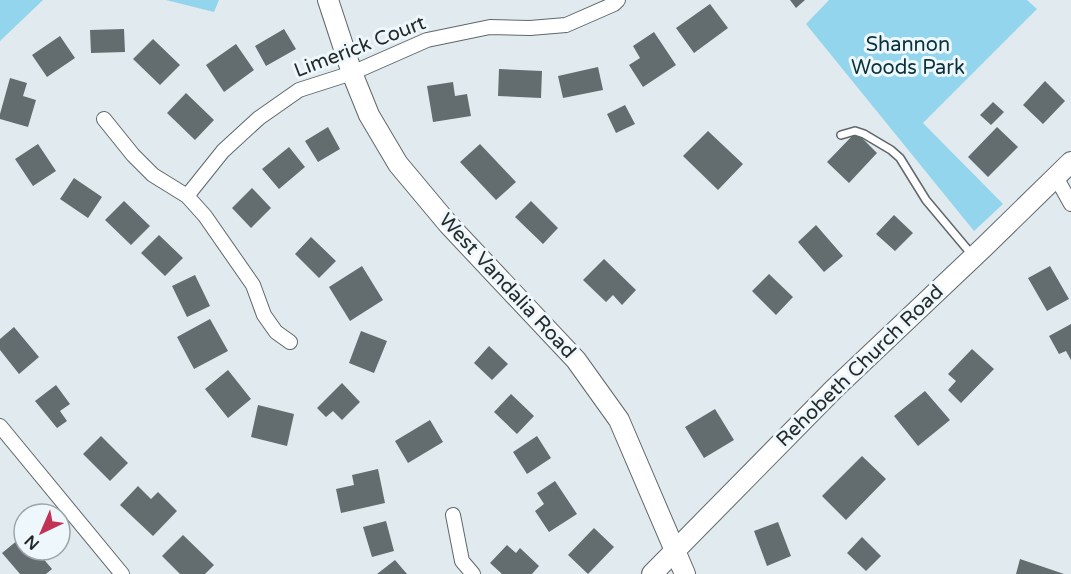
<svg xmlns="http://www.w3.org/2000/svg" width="1071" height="574" viewBox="0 0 1071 574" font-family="'Varela Round',sans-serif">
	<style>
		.green { fill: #92d5ec }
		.building { fill: #636c6f }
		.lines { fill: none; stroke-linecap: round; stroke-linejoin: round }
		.lane-casing { stroke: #5f676b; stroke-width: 10 }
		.street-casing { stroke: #5f676b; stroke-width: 16 }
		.secondary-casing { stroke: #5f676b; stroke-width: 22 }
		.lane { stroke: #fff; stroke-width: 7 }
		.street { stroke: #fff; stroke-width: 14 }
		.secondary { stroke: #fff; stroke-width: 20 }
		.labels { text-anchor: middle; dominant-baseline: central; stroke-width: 6; stroke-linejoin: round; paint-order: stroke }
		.park-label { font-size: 20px; fill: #09323e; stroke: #eef8fc }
		.street-label { font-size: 20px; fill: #25292a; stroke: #eef8fc }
	</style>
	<rect width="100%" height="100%" fill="#e1ebef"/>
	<!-- green -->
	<path class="green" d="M0,0H43L0,41Z
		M166,0H219L214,12Z
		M829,0H1027L1037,9L923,123L1003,204L974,231L806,24Z"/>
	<!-- building -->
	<path class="building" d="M790,0H805L796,8Z
		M710,4L728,28L694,53L676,28Z
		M124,29L125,52L91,53L90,30Z
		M284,29L296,49L266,66L255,46Z
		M654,32L676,65L643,87L629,65L640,58L633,46Z
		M60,36L75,58L47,77L32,55Z
		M153,39L180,65L160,85L133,59Z
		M236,44L254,70L224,92L206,65Z
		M598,67L603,90L563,98L558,76Z
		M499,69L542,71L541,98L498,96Z
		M10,78L27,83L23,96L36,100L28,127L0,119V114Z
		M1045,81L1065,101L1043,124L1023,105Z
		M453,82L455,96L467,94L471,116L433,122L427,86Z
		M186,93L214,120L195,140L167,113Z
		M993,102L1004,112L991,125L980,115Z
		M625,105L635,124L616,133L607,114Z
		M328,127L340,149L318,162L305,141Z
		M997,127L1018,147L988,177L968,157Z
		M708,131L743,164L718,190L683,156Z
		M856,132L877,153L849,183L827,162Z
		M38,144L56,171L33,186L15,159Z
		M480,144L516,182L496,200L460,162Z
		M289,147L305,167L279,189L262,169Z
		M74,178L102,197L88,218L60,199Z
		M252,188L271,208L251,228L232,208Z
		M124,201L150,226L131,245L105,220Z
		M531,201L558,228L543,244L515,217Z
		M894,215L913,233L895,251L876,234Z
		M816,225L843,256L824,272L798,242Z
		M159,235L183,258L165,276L141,253Z
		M311,237L336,261L319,278L295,254Z
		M604,259L636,290L622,305L613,295L606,302L583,280Z
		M362,266L383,300L350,321L329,287Z
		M1050,266L1069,299L1047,311L1028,278Z
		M769,274L793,297L776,315L752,291Z
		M195,275L210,306L187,317L172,286Z
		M210,319L228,351L194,369L177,337Z
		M1071,324V360L1066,351L1059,354L1049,336Z
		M14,327L39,357L19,374L0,350V339Z
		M361,331L387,341L374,373L349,363Z
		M489,346L508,364L492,380L474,363Z
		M972,349L994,369L961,403L948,390L956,381L948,374Z
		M228,370L251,399L228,418L205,389Z
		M342,383L360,402L342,420L333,411L326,417L317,408Z
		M56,385L70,404L60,411L67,421L57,428L35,401Z
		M925,391L950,420L918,446L894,416Z
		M511,394L534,416L517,434L494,412Z
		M258,405L294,414L287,446L251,437Z
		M715,409L734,440L704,458L685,427Z
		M430,420L443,442L408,463L395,441Z
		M101,436L128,463L110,481L83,454Z
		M537,436L551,458L527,474L513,452Z
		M862,456L886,479L846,520L822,496Z
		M378,469L385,503L341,513L336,489L354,485L352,475Z
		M555,481L577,514L549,532L535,511L544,504L537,493Z
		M138,486L151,499L158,492L177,511L153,536L120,505Z
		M386,521L394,551L372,557L363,527Z
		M778,522L791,556L767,566L754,531Z
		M594,528L614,547L588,574L568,555Z
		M24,535V550H36L52,569L46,574H20L2,553Z
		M183,535L214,565L205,574H180L162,556Z
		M862,537L881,556L866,571L847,553Z
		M507,545L516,553L520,548L539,566L532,574H502L490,563Z
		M1020,559L1064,574H1016Z
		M395,560L407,574H377Z"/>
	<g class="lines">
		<!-- lane casing -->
		<g class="lane-casing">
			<path id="lane" d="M841,135L855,131L864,134L891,150L900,158L926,200L973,256"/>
		</g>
		<!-- street casing -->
		<g class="street-casing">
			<path id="street" d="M104,119L133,155L153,175L187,196L205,216L253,285L264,315L276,332L290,342
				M1056,177L1071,204
				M187,196L223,151L259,118L299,90L352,73L427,40L490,27L530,28L566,25L614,4L618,0
				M0,426L122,574
				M453,515L462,561L473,574"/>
		</g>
		<!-- secondary casing -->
		<g class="secondary-casing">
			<path id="secondary" d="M328,0L352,73L369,115L398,164L449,225L576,360L619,420L685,574
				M652,574L834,389L984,247L1071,162"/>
		</g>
		<!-- lane -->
		<use href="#lane" class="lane"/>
		<!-- street -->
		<use href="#street" class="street"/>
		<!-- secondary -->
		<use href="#secondary" class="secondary"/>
	</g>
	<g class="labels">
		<!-- park labels -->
		<g class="park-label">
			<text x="908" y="45">Shannon<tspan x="908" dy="23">Woods Park</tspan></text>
		</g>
		<!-- street labels -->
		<g class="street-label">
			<text transform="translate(360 47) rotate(-21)">Limerick Court</text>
			<text transform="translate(507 286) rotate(47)">West Vandalia Road</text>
			<text transform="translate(860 366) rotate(-44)">Rehobeth Church Road</text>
		</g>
	</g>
	<!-- north arrow -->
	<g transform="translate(42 532) rotate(224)"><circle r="28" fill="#eef8fc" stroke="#9ea5a8" stroke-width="1.5"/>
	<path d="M0-4.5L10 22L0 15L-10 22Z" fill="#c23254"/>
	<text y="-9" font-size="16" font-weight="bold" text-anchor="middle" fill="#25292a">N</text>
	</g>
</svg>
